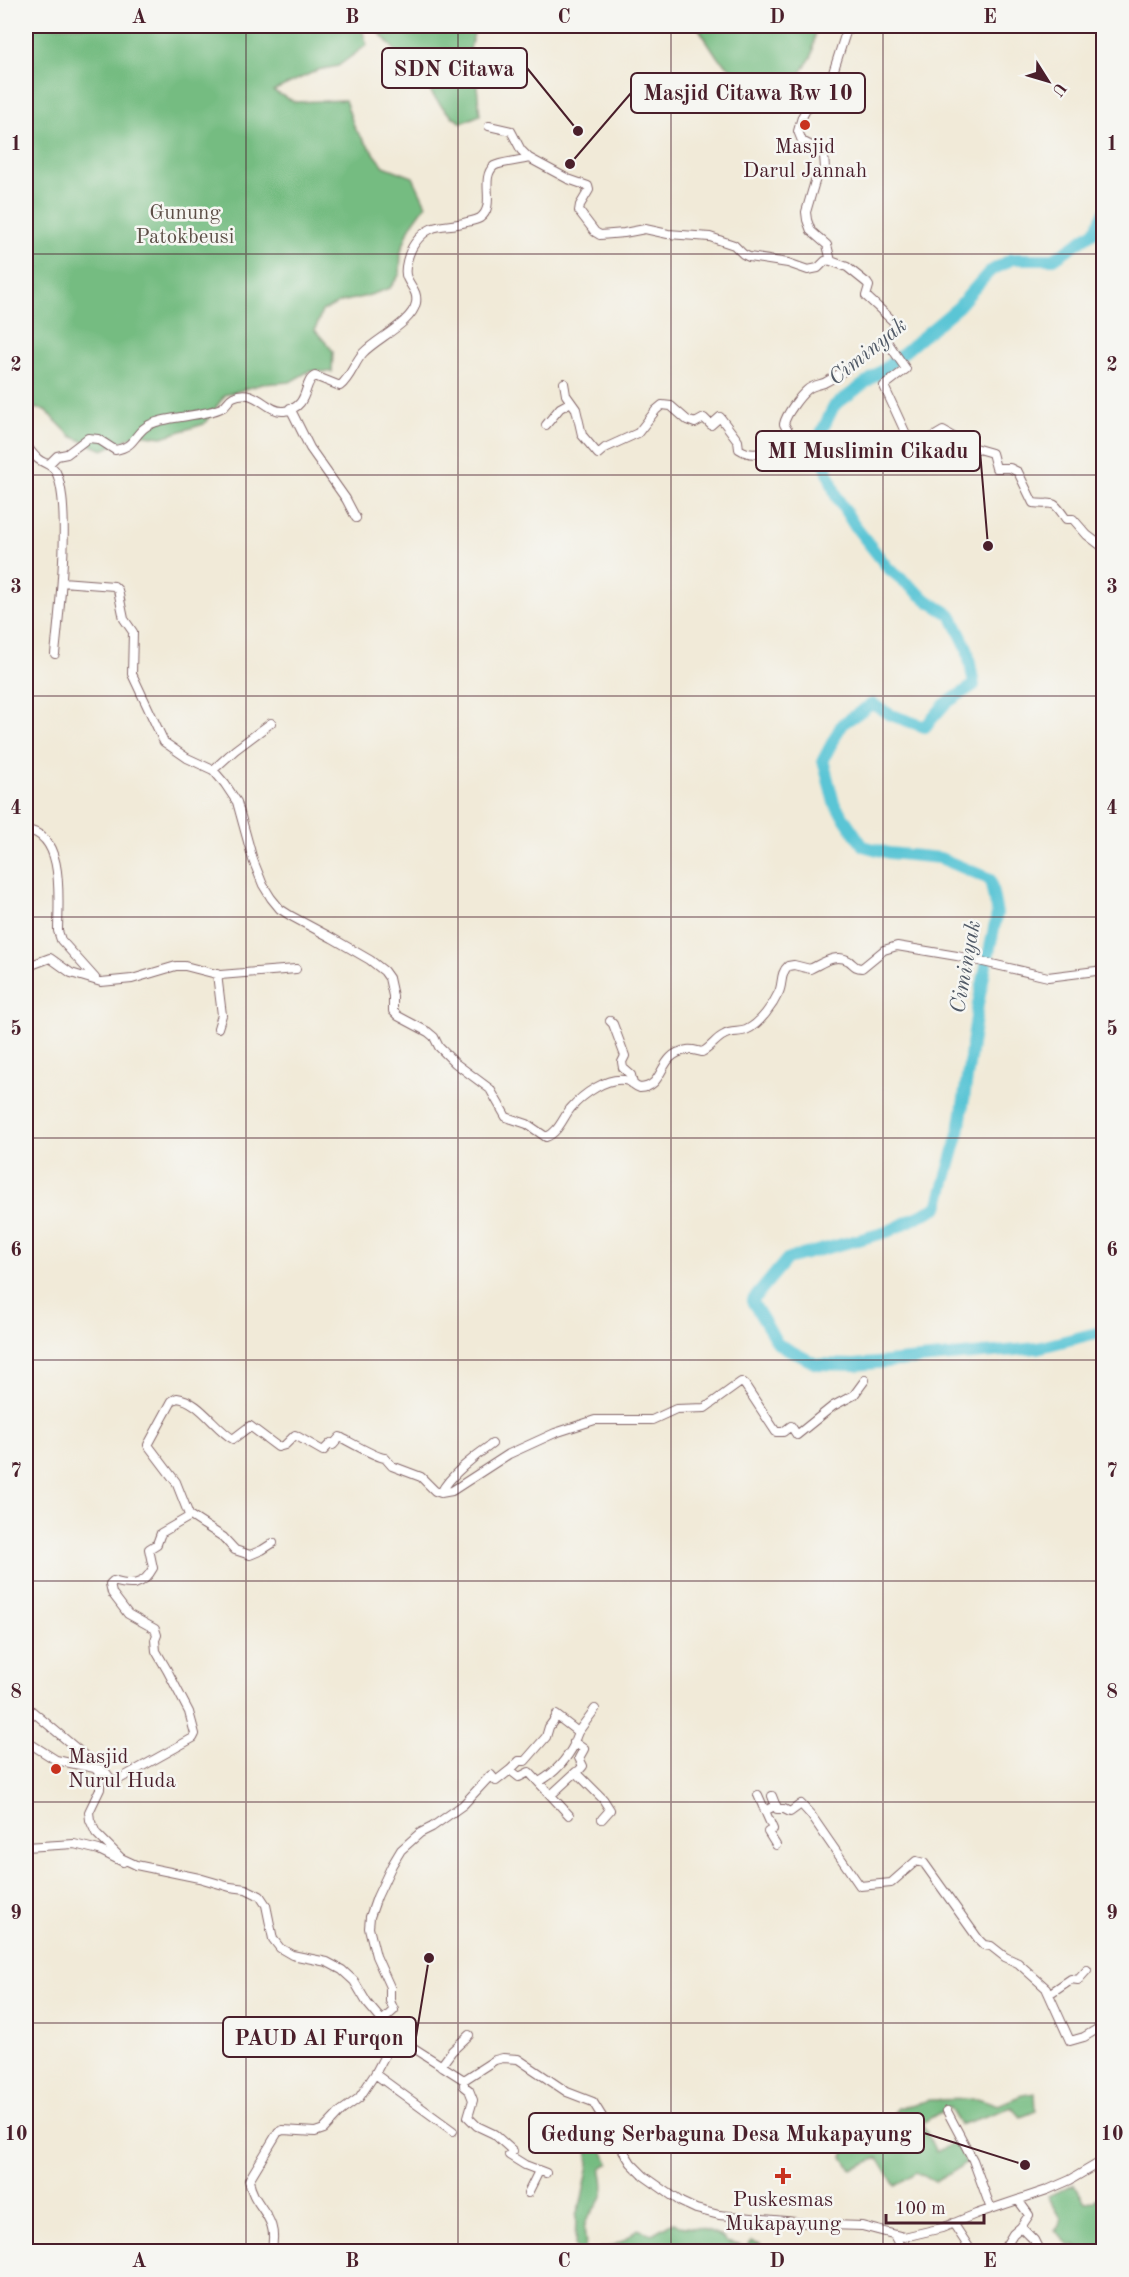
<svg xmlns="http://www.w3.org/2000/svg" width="1129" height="2277" viewBox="0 0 1129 2277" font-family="'Old Standard TT',serif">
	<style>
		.forest { fill: #75bc81; stroke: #606e56; stroke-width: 1.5 }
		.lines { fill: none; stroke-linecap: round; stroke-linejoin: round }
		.river { stroke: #5ac5d5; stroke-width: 12 }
		.minor-casing { stroke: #846668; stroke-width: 10 }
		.minor { stroke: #fff; stroke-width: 8 }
		.grid { fill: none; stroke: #4a1f2b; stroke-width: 1.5; stroke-opacity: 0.55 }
		.poi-dot { fill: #c8321e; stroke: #f6f6f2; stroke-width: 2 }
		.labels { text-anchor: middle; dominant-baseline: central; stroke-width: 5; stroke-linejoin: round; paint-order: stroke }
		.poi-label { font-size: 21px; fill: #4a1f2b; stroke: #f6f6f2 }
		.park-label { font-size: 21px; fill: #5c4e46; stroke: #f6f6f2 }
		.water-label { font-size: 22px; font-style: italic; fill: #505966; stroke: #f6f6f2 }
		.leader { fill: none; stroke: #4a1f2b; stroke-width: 2 }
		.callout-dot { fill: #4a1f2b; stroke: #f6f6f2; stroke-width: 2 }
		.callout { fill: #f6f6f2; stroke: #4a1f2b; stroke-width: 2 }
		.callout-label { font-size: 22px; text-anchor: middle; font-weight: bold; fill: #4a1f2b }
		.neatline { fill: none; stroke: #4a1f2b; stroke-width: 2 }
		.grid-label { font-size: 20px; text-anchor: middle; font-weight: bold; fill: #4a1f2b }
	</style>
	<rect width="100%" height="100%" fill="#f6f6f2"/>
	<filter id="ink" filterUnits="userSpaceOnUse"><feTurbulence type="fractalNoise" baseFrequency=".0167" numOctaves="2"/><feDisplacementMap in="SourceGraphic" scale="12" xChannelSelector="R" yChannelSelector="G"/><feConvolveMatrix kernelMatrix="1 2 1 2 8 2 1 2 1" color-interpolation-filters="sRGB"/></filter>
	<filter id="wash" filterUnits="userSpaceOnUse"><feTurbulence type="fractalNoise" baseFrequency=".008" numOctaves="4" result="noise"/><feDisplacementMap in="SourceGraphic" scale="24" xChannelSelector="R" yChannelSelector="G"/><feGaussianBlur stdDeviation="1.35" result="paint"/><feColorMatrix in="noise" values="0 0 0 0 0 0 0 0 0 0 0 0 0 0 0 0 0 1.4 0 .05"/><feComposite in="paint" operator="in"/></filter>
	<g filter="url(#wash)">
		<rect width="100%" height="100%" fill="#f1ead8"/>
		<!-- forest -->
		<path class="forest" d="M26,26H361L367,45L338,66L318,70L273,91L295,102L345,100L355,129L384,166L413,177L426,205L410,227L401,251L400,274L390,288L367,296L341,302L322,311L315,330L333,351L332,372L309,371L290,382L262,384L225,395L204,424L162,437L138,434L103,450L71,436L45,410L26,407Z
			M373,26H476L467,61L477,86L480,115L461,123C438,107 426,88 417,62L401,57Z
			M697,26H816L812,56L791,88L744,79L718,58Z
			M1035,2093L1036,2111L1021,2117L1012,2107L960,2125L949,2107L922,2123L936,2152L957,2142L966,2162L956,2170L935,2182L916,2172L895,2186L878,2158L851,2169L843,2157L846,2148L838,2139L851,2138L879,2130L898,2108L929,2100L981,2099L998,2105L1022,2095Z
			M597,2115L606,2129L598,2133V2140L609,2163L601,2168C605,2184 606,2195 595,2208C591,2213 586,2219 585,2225C582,2235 590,2244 582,2251L575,2248L576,2216L582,2199L589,2164L586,2142L588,2121L593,2116Z
			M1074,2184L1085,2202L1094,2201L1099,2196V2190H1103V2251H1080L1075,2245L1070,2246L1055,2231L1059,2226L1061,2218L1048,2196Z
			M673,2222L679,2226L702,2229L722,2237L726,2242L747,2247L752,2241L761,2244L762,2251H711L695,2244H689L670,2251H598V2249C615,2247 626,2240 638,2229L652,2234Z"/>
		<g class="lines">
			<!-- river -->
			<path class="river" d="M1104,213L1095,231L1054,259H1012L989,272L958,307L884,369L834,406L820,435L824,460L836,496L854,525L888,568L928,601L951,615L967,648L974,685L945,704L925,727L891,715L872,704L842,724L823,760L834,803L863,846L889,853L940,858L990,879L997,914L978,1004L959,1132L938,1207L887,1232L787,1259L752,1301L778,1344L816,1364L855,1365L1037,1348L1104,1331"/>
		</g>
	</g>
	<g filter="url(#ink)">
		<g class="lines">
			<!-- minor casing -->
			<g class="minor-casing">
				<path id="minor" d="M848,26L829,85L822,99L806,110L802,117L798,131L802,141L821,151L824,155L825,169L816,178L806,212L807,220L811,231L827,245L831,261L847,267L867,283L869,286L866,296L894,322L895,325L886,340L906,369L884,386L912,447H916L943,431L971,447L992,453L996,468H1010L1018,472L1033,503C1055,506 1051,497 1066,519H1073L1087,535L1104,548
					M489,126L511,131L521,150L529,158L568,179L588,186L589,190L580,205L579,211L595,232L600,235L624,233L645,229L668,234L710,237L734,245L743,254L749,257L788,263L808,270L818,268L825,261L830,260
					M564,383L566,395L576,409L582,435L598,454L605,448L638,433L656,410L662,405L671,406L687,420L695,423L704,418L711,425L720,417L738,441L739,449C753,458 762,453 774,445L778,447L790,435L784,424C786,414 800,396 807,390C812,385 819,385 824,383C846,372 866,354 886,340
					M290,408L310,448L346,499L356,518
					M546,425L560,408L571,402
					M26,445C30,450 33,455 38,459C44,464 52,464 56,472C72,505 59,615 55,654
					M49,464L57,456L67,454L88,438L98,439L115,450C133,447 132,439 143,429C159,415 203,418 223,407C227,404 229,399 233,397C255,386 267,413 284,411C311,407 302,382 315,376L340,386C351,377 354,363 363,353C377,338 412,323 416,303C418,292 411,287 407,278C403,270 409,251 415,243C432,220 444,229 467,222C471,221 477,220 480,218C497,206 479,179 494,166C500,162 520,161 529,158
					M62,582L114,586L118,590L124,619L133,632L132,674L164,742L187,758L213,770L225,784L237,802L253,860L263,885L271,898L280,909L291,916L332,938L370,960L384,971L389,978L393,996V1011L398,1016L428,1032L434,1037L439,1047L455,1063L490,1089L506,1117L527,1124L546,1137C558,1133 563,1118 570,1109C582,1095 608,1075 628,1081C633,1083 635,1087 640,1088C666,1087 657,1054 687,1050C692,1049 697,1051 702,1052C711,1048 715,1039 724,1035C731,1030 739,1033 746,1030C760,1024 773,1005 779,992C783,983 780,973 788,966L794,965L810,969C823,963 835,953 849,961C854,965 855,968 862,968L884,950L897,946L957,956L1048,977L1104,970
					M213,770L235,750L271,723
					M26,830C66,834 58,902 58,931L61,940L95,978
					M26,967L50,958L71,973L101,982L132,979L176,966H185L220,975L296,969
					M217,974L222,1015L218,1028
					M610,1021L613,1024L625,1056L622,1062L623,1068L631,1075L633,1084
					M441,1493C449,1476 476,1455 492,1444
					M189,1515L223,1537L235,1550L250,1555L262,1550L273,1543
					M26,1706L83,1754L100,1774V1789L89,1812L90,1820L96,1833L121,1858L136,1865L199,1878L230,1887L246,1889L260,1896L266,1905L273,1939L280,1948L292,1955L327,1962L342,1970L354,1981L367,2003L395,2036L464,2080L495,2060L503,2058L518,2059L567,2092L593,2102L631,2163L644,2176L681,2202L696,2209L719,2215L830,2225L862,2226L904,2237L942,2228L976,2214L1047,2190L1070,2180L1104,2160
					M556,1715L578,1732L574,1742L584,1749L579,1758L583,1766L577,1773
					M578,1732L595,1709
					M26,1741L56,1760L104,1770L111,1779L116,1781L193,1738L195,1734L189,1712L167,1670L156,1651L155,1640L157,1635L155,1629L128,1614L112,1593L110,1584L113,1581C130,1586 143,1587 153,1568L149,1549L157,1544L161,1533L187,1518L189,1515L176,1482L148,1445L172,1401L177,1398C199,1400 215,1429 233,1439L250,1426L278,1447L285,1445L295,1435L323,1451L331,1443L333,1445L340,1437C350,1442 377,1458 385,1458L392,1466L421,1477L435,1491L441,1493L452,1491L509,1454L555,1433L595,1420H652L676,1409L705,1408L741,1382L745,1385L776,1432H783L791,1426L797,1435L833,1406L854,1395L865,1380
					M510,1770L519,1761H525L546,1737L549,1727L557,1716
					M539,1782C555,1773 567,1759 575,1743
					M551,1795L576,1772L603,1799L610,1810L602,1819
					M758,1795L765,1811
					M772,1796L777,1809H784L790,1812L801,1804L811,1815L860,1886L891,1883L916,1861L924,1863L979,1940L984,1945L991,1946L1005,1957L1018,1963L1046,1988L1070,2041L1084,2037L1104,2025
					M776,1845L768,1832L773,1829L765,1811L776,1805
					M26,1847L74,1844L99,1850L123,1862
					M1049,1994L1071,1979L1078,1980L1087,1970
					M382,2021L394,2010L390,2001V1987L376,1956L369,1928L370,1917L377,1897L392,1865L401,1850L420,1833L432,1827L463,1805L491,1775L496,1781L510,1770L519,1777L529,1772L569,1815
					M441,2066L452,2051L469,2035
					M375,2074L453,2131
					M464,2080V2086L469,2090L473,2100L468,2117L477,2126L494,2134L513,2151L509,2155L525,2165L546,2173
					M947,2111L973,2160L991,2209
					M528,2193L539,2171
					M1018,2200L1029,2215L1021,2227L1034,2240L1040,2252
					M953,2223L972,2252
					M894,2235L902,2250L900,2252
					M271,2252C281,2215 253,2209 249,2180L278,2132L283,2130L315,2132L324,2129L341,2111L359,2098L375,2074L395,2036
					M1002,2252L1013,2234L1021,2227"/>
			</g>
			<!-- minor -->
			<use href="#minor" class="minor"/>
		</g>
	</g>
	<!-- grid -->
	<path class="grid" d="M246,26V2252M458,26V2252M671,26V2252M883,26V2252M26,254H1104M26,475H1104M26,696H1104M26,917H1104M26,1138H1104M26,1360H1104M26,1581H1104M26,1802H1104M26,2023H1104"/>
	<!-- markers -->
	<g class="poi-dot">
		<circle cx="805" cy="125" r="6"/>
		<circle cx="56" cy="1769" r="6"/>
		<path d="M780 2167h6v6h6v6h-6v6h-6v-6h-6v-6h6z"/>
	</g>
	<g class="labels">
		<!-- poi labels -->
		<g class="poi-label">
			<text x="805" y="147">Masjid<tspan x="805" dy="24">Darul Jannah</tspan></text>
			<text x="68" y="1757" text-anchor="start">Masjid<tspan x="68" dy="24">Nurul Huda</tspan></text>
			<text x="783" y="2200">Puskesmas<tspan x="783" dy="24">Mukapayung</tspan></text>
		</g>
		<!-- park labels -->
		<g class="park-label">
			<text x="185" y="213">Gunung<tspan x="185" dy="24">Patokbeusi</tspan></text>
		</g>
		<!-- water labels -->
		<g class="water-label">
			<text transform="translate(868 352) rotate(-39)">Ciminyak</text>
			<text transform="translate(966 967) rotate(-80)">Ciminyak</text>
		</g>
	</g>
	<!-- callouts -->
	<path class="leader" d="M578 131L527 68M570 164L631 93M988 546L980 451M429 1958L416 2037M1025 2165L924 2133"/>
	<g class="callout-dot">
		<circle cx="578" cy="131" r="6"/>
		<circle cx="570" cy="164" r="6"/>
		<circle cx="988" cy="546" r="6"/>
		<circle cx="429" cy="1958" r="6"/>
		<circle cx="1025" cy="2165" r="6"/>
	</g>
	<g class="callout">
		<rect x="382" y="48" width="145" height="40" rx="6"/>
		<rect x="631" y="73" width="234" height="40" rx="6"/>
		<rect x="756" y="431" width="224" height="40" rx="6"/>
		<rect x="223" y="2017" width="193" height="40" rx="6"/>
		<rect x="529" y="2113" width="395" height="40" rx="6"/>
	</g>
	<g class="callout-label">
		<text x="454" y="76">SDN Citawa</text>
		<text x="748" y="100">Masjid Citawa Rw 10</text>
		<text x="868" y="458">MI Muslimin Cikadu</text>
		<text x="319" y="2045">PAUD Al Furqon</text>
		<text x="726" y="2141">Gedung Serbaguna Desa Mukapayung</text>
	</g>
	<!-- margin -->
	<rect width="1129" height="2277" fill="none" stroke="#f6f6f2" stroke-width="66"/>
	<!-- north arrow -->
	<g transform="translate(1048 81) rotate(127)" stroke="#f6f6f2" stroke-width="4.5" paint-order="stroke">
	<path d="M0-4.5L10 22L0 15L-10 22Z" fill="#4a1f2b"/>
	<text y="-9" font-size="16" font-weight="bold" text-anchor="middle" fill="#4a1f2b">U</text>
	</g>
	<!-- scale -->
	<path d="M886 2214v9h98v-9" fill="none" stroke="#4a1f2b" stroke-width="3"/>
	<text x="895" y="2214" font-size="18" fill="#4a1f2b" stroke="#f6f6f2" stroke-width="4.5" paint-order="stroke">100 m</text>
	<rect x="33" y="33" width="1063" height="2211" class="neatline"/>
	<g class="grid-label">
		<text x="139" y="23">A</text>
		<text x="352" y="23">B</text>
		<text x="564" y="23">C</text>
		<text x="777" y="23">D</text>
		<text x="990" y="23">E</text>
		<text x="16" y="150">1</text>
		<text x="1112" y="150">1</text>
		<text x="16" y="371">2</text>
		<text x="1112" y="371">2</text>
		<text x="16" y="593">3</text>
		<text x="1112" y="593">3</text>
		<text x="16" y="814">4</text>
		<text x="1112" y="814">4</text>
		<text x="16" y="1035">5</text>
		<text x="1112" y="1035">5</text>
		<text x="16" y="1256">6</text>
		<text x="1112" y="1256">6</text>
		<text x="16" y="1477">7</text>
		<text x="1112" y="1477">7</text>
		<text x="16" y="1698">8</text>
		<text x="1112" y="1698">8</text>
		<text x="16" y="1919">9</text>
		<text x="1112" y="1919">9</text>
		<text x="16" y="2140">10</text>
		<text x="1112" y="2140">10</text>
		<text x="139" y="2267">A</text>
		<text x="352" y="2267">B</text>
		<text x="564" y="2267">C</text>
		<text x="777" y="2267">D</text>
		<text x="990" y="2267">E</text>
	</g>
</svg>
